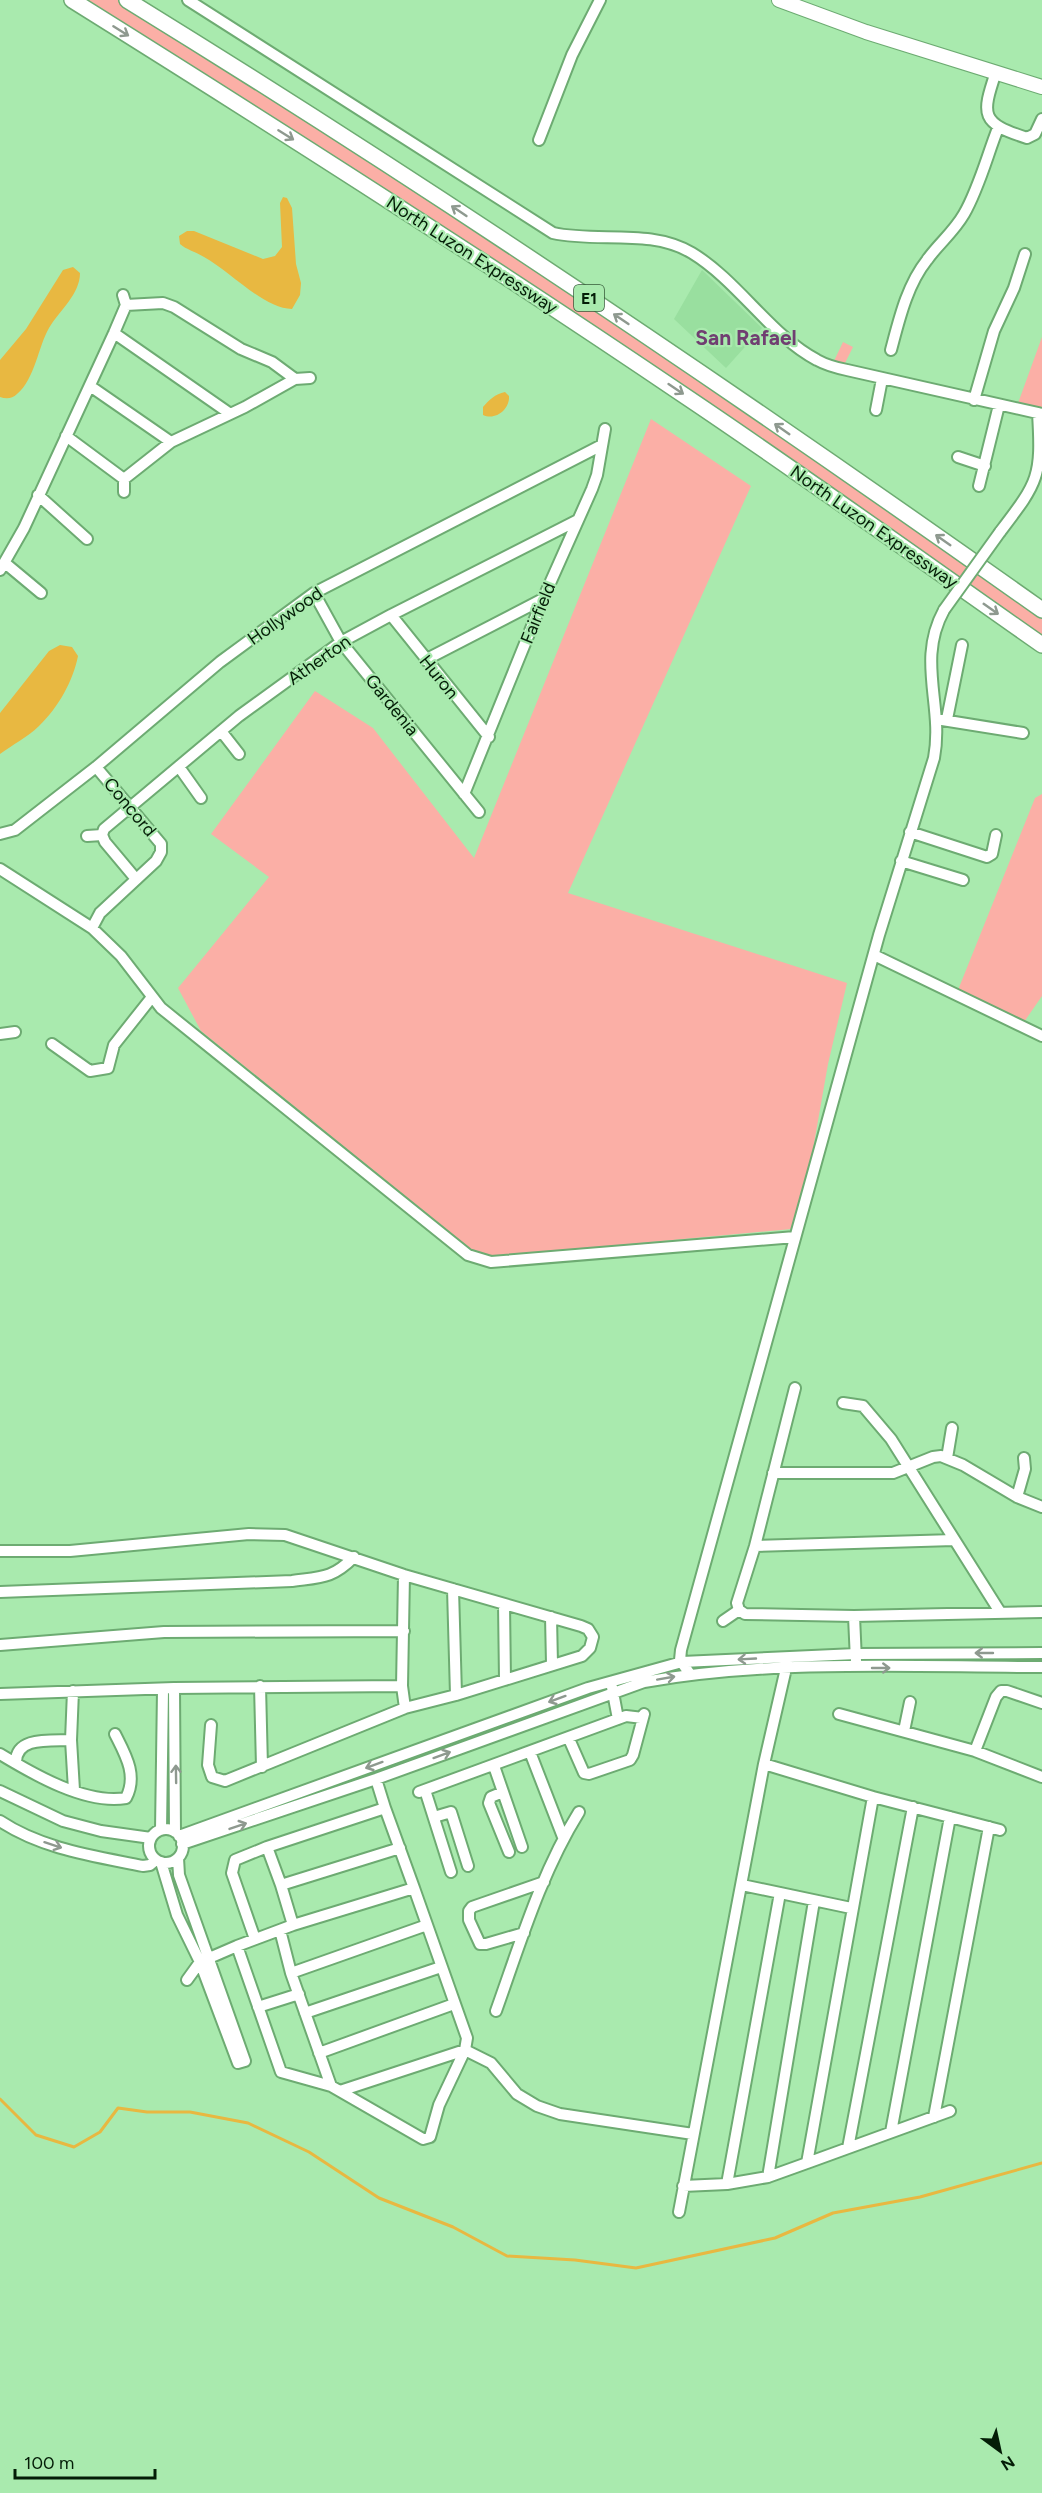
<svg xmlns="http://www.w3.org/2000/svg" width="1042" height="2493" viewBox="0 0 1042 2493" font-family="Figtree,sans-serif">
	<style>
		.built { fill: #99df9f }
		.green { fill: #fbafa6 }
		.water { fill: #e8b841 }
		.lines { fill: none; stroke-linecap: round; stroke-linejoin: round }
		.stream { stroke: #e8b841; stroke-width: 3 }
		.minor-casing { stroke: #6dab72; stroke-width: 14 }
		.major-casing { stroke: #6dab72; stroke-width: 16 }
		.highway-casing { stroke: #6dab72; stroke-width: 18 }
		.minor { stroke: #fff; stroke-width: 10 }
		.major { stroke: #fff; stroke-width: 14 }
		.highway { stroke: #fff; stroke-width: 15 }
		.minor-bridge-casing { stroke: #6dab72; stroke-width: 14; stroke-linecap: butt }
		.minor-bridge { stroke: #fff; stroke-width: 10 }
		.oneway { stroke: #8e998f }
		.labels { text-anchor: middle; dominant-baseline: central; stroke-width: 4.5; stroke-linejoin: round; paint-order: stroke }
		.shield { fill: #a9eaae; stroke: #365a39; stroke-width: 1.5 }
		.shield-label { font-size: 16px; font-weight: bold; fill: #041d07 }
		.street-label { font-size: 18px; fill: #041d07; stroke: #a9eaae }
		.quarter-label { font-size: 21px; font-weight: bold; fill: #703e71; stroke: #a9eaae }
	</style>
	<rect width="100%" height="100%" fill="#a9eaae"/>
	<!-- built -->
	<path class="built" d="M702,270L762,328L726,368L674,319Z"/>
	<!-- green -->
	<path class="green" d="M82,0H120L537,268L1042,615V638Z
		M1042,337V410L1017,406Z
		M843,342L853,347L844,365L834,361Z
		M651,419L751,486L568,893L847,983L828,1064L810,1166L792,1229L500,1256L477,1254L201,1031L178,988L269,877L211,834L315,691L373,728L474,858Z
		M1042,794V996L1024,1022L958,990L1035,798Z"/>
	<!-- water -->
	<path class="water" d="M283,197L287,198L292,208L296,264L301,283L300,295L292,309C264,309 230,271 204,257C196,252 187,250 180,244L179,236L187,231H194L263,259L275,256L282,247L280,203Z
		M73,267L80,273C80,294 60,310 49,328C38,347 35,379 17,394C12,399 6,399 0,397V360L26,329L63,270Z
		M505,392L509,396C510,409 496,421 483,415V407C489,400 495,394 505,392Z
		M60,645L72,647L78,656C73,681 58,708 39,726C28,737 12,745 0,754V713L49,651Z"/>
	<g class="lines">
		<!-- stream -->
		<path class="stream" d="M0,2099L36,2135L74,2147L100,2132L118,2108L147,2112H190L248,2123L309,2152L379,2198L453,2227L507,2256L575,2260L636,2268L775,2238L833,2213L920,2197L1042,2163"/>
		<!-- minor casing -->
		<g class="minor-casing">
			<path id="minor" d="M188,0L553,233C598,243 650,228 692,253C738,281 771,336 817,360C826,365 837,368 847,370L1042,414
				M996,72C981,116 981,123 1027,138L1035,134L1042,119
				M539,140L572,55L600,0
				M126,305L163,303L174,307L241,349L272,362L295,379
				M114,333L229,413
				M891,350C899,320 907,285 927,260C939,243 953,233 964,214C979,188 987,156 998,128
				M90,386L171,442
				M974,400L994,331L1014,288L1025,254
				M876,410L882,379
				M66,436L124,479
				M958,457L985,466
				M979,486L999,405
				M124,492V479L171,442L245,407L295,379L310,378
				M38,495L87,539
				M1000,532C1038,482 1042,478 1038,413
				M5,563L41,593
				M0,570L24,528L114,333L126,305L123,295
				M314,593L341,642L479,812
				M391,615L489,737
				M425,660L543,599
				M936,719L1023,733
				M947,719L962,645
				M221,731L239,754
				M179,767L201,798
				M464,794L543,599L592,489L597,475L605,429
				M910,832L987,857L992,854L996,835
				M0,834L15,830L96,767L220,662L314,593L602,445
				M102,835L105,842L136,879
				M87,836L102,835L104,829L239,716L341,642L391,615L578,520
				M901,861L963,880
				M0,869L92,928L121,956L161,1008L468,1255L491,1262L795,1237
				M92,928L100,913L156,861L161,852V844L96,767
				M874,955L1042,1036
				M0,1034L15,1032
				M52,1044L90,1071L108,1068L114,1045L152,997
				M795,1388L755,1546L737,1603L739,1610L745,1614L854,1616L1042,1612
				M843,1403L863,1406L891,1439L1000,1612
				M947,1458L952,1428
				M773,1473H893L933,1457L941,1456L963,1465L1017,1497L1042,1507
				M1017,1497L1025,1469L1024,1458
				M755,1546L954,1540
				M0,1551H70L249,1534L285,1535L404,1575L581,1626L588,1629L593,1637L590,1648L582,1656L456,1695L405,1708L225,1781L212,1777L208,1765L211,1725
				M404,1575L402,1686L405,1708
				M453,1589L456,1695
				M0,1592L292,1581C321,1577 332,1579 354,1557
				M504,1604L505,1680
				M854,1616L856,1661
				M551,1617L552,1664
				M723,1621L739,1610
				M0,1645L164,1632L404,1631
				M690,1674L680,1660L681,1650L879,935L934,758C944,705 916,661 944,610
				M260,1686L262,1767
				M612,1687L618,1719
				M174,1688L175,1832
				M73,1691L71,1740L74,1790
				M0,1694L174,1688L402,1686
				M839,1714L975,1751L1042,1777
				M904,1731L910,1702
				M569,1739L584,1773L589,1774L630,1760L633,1755L644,1714
				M975,1751L996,1697L1001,1691H1007L1042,1703
				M530,1752L563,1837
				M0,1754C33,1774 86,1805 126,1798C138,1775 125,1754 115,1734
				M16,1763C15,1736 51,1741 71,1740
				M494,1766L522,1847
				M376,1779L385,1808
				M425,1790L451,1872
				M0,1791L63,1821L101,1831L151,1838
				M419,1792L626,1716L643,1718
				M503,1792L491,1797L489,1803L509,1852
				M873,1797L1000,1830
				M434,1817L451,1812L468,1866
				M0,1821C42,1849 94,1856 143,1866L150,1865L156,1860
				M149 1846a17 17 0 1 1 34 0a17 17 0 1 1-34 0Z
				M161,1830L163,1690
				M179,1836L588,1688L682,1662L856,1654L1042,1653
				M182,1844L376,1779L644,1682C774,1659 910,1667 1042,1667
				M267,1847L281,1885
				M161,1862L177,1915L200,1962L238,2063L245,2061L179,1875L178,1858
				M742,1885L851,1908
				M293,1925L281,1885L400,1848
				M280,1930L291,1973L331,2086
				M524,1933L486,1944H480L469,1920V1911L472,1907L544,1882
				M237,1946L281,2072L331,2086L423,2139L430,2137L439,2105L465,2050L467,2038L414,1888
				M291,1973L427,1925
				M187,1980L200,1962L237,1946L293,1925L414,1888L385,1808L267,1847L235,1860L232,1873L255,1939
				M258,2007L299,1994
				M496,2011C520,1944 541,1873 579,1812
				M305,2013L441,1967
				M319,2053L454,2004
				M340,2091L465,2050L491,2063L517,2094L537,2106L560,2114L693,2134
				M934,2117L989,1827
				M891,2132L950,1817
				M848,2148L913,1807
				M807,2163L950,2111
				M768,2177L814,1901
				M727,2184L780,1893
				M683,2186L727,2184L768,2177L807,2163L873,1797L764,1764
				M679,2212L764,1764L787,1664"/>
		</g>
		<!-- major casing -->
		<g class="major-casing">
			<path id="major" d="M779,0L866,32L1042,87"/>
		</g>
		<!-- highway casing -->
		<g class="highway-casing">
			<path id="highway" d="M72,0C277,128 481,258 682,394C803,475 922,561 1042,645
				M127,0C439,192 743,398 1042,610"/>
		</g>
		<!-- minor -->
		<use href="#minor" class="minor"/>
		<!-- major -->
		<use href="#major" class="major"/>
		<!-- highway -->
		<use href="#highway" class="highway"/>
		<!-- minor-bridge casing -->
		<g class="minor-bridge-casing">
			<path id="minor-bridge" d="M944,610L1000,532"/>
		</g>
		<!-- minor-bridge -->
		<use href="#minor-bridge" class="minor-bridge"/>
	</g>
	<!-- one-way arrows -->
	<defs><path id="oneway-shaft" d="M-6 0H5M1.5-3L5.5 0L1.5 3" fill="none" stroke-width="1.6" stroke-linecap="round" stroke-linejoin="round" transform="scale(1.5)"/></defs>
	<g class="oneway">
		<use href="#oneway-shaft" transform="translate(121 31) rotate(32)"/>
		<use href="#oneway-shaft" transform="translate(286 135) rotate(32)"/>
		<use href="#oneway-shaft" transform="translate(459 211) rotate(-146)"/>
		<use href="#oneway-shaft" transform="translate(621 319) rotate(-146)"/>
		<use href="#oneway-shaft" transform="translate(676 389) rotate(34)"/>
		<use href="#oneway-shaft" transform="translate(782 429) rotate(-145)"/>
		<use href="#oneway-shaft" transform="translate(943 540) rotate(-145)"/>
		<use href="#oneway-shaft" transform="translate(991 609) rotate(35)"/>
		<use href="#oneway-shaft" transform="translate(984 1653) rotate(180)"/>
		<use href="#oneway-shaft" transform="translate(747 1659) rotate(177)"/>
		<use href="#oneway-shaft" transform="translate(881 1668)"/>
		<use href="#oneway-shaft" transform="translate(666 1678) rotate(-10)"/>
		<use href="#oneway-shaft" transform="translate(557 1699) rotate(160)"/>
		<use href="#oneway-shaft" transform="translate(442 1755) rotate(-20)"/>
		<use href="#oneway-shaft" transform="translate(374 1765) rotate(160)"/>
		<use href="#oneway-shaft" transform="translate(176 1774) rotate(-91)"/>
		<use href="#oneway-shaft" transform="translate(238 1826) rotate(-19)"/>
		<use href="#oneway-shaft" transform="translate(53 1845) rotate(18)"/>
	</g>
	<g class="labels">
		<!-- shield labels -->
		<rect class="shield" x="574" y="285" width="30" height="26" rx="4.5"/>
		<g class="shield-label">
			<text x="589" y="298">E1</text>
		</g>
		<!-- street labels -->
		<g class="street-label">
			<text transform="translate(472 255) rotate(33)">North Luzon Expressway</text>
			<text transform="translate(874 527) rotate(35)">North Luzon Expressway</text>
			<text transform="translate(538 613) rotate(-68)">Fairfield</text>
			<text transform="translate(285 616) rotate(-35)">Hollywood</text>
			<text transform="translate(319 660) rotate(-35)">Atherton</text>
			<text transform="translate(439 677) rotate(51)">Huron</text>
			<text transform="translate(392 705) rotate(51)">Gardenia</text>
			<text transform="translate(130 807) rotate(50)">Concord</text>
		</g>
		<!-- quarter labels -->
		<g class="quarter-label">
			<text x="746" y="337">San Rafael</text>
		</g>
	</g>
	<!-- north arrow -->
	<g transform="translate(1000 2451) rotate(147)" stroke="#a9eaae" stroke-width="4.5" paint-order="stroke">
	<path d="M0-4.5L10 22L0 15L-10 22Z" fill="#041d07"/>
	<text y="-9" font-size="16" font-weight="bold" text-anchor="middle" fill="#041d07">N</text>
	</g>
	<!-- scale -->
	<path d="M15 2469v9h140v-9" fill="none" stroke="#041d07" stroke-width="3"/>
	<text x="24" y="2469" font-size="18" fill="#041d07" stroke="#a9eaae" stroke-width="4.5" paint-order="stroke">100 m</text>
</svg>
